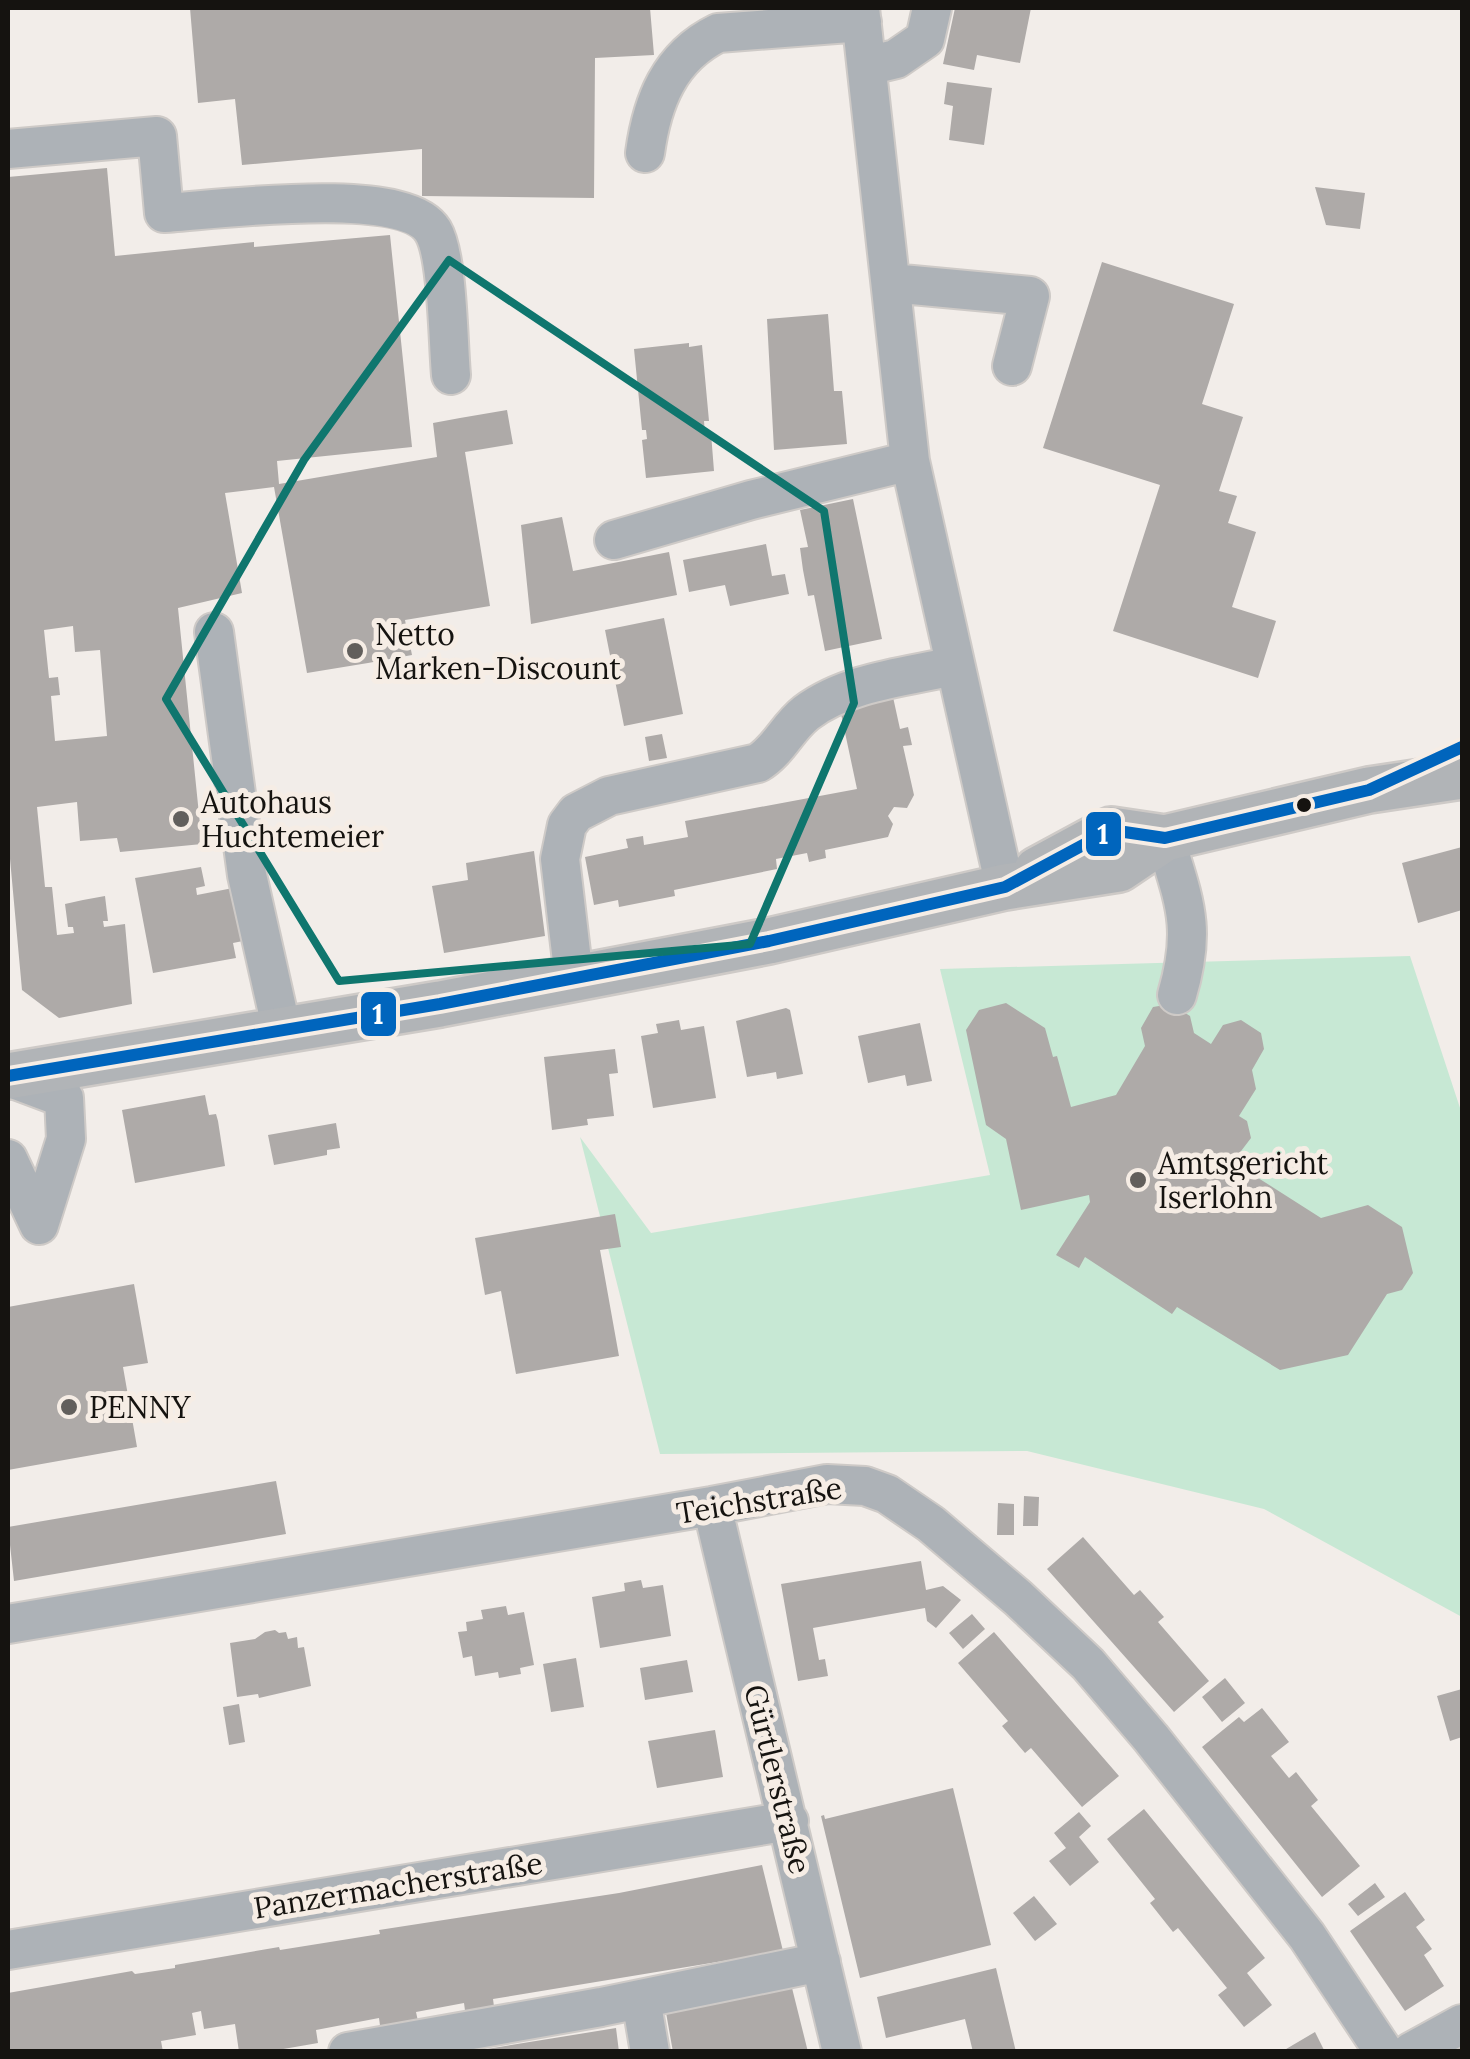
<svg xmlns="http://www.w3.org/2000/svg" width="1470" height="2059" viewBox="0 0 1470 2059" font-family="Lora,serif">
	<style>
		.green { fill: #c7e8d4 }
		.building { fill: #aeaaa8; fill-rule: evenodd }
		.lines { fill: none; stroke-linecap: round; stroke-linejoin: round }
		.minor-casing { stroke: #cecac7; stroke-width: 42 }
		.major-casing { stroke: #cecac7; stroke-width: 50 }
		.minor { stroke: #adb2b7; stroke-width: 38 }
		.major { stroke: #b1b4b7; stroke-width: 45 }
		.bus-1-casing { stroke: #f6ede5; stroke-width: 20 }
		.bus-1 { stroke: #0065bd; stroke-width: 12 }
		.marked { fill: none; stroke: #0f766e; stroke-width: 8; stroke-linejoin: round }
		.poi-dot { fill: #625f5c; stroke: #f6ede5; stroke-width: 4 }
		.bus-dot { fill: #151310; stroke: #f6ede5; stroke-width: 4 }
		.labels { text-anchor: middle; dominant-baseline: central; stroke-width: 10; stroke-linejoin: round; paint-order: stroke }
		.poi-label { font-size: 30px; fill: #151310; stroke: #f6ede5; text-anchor: start }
		.street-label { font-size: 30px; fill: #151310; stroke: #f6ede5 }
		.line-badge { stroke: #f6ede5; stroke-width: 4 }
		.badge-label { font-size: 28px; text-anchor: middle; font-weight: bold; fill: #fff }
	</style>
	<rect width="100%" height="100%" fill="#f2ede9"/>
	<!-- green -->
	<path class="green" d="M1410,956L1462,1114V1617L1264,1509L1027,1451L660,1454L580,1137L651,1233L990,1175L940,969Z"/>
	<!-- building -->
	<path class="building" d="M190,8H650L654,55L595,58L594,198L422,196V149L242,165L235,99L198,103Z
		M955,8H1031L1020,63L977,55L974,70L943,64Z
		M947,82L992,88L984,145L949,140L953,106L944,104Z
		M107,168L115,256L254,242V247L390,235L412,447L277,461L279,484L437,457L433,423L460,418L507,410L513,444L465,452L490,606L405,620L412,655L368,663L307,673L274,487L225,493L242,593L178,608L202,844L120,852L117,838L80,841L77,802L37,807L45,887H52L57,935L74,933L73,927H68L65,904L83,900L105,896L108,921H103L104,927L125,924L132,1004L59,1018L22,990L8,837V177ZM73,626L75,652L100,650L107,736L55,741L51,696L60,695L58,677L49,678L44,630Z
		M1315,187L1365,193L1360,229L1326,225Z
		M1102,262L1234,304L1202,404L1243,417L1219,491L1237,496L1228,523L1256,532L1232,607L1276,621L1258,678L1113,631L1160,485L1043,448Z
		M828,314L834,391H842L847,444L774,450L767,319Z
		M689,343V347L702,345L709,421H704L705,434L711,433L714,471L646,478L642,440L647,439L646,430H642L634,349Z
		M853,499L882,639L825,651L814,595L808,596L803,570L800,548L808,547L800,510Z
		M562,517L573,571L669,552L677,595L531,624L521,525Z
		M766,544L772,576L785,574L789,594L730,606L725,585L689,592L683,560Z
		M664,618L683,714L624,726L605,630Z
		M893,697L900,729L908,727L912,745L903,746L914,795L907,808L894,807L888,816L893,824L888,837L825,850L826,858L809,862L807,853L776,859L777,869L674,890L675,896L619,907L618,900L594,905L585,857L628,848L626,839L643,836L644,845L688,837L685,821L857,789L840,709Z
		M662,734L667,758L649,761L645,737Z
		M1462,847V910L1418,923L1402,863Z
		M534,851L545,936L444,953L432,886L468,880L466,863Z
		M201,867L205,886L196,888L197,895L233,888L243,941L233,943L236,958L153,973L135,878Z
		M1006,1003L1045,1028L1053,1057L1057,1056L1071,1107L1116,1095L1145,1046L1141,1028L1153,1007L1171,1004L1190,1016L1194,1033L1211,1044L1223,1025L1241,1020L1261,1033L1264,1049L1252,1070L1256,1089L1239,1116L1247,1121L1251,1138L1235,1159L1236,1164L1321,1218L1368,1205L1402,1227L1413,1273L1402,1290L1387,1294L1348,1355L1280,1370L1177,1307L1172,1314L1085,1257L1079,1268L1056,1255L1090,1202L1089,1195L1021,1210L1006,1139L986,1125L966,1030L979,1010Z
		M786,1008L790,1010L803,1074L777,1079L776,1072L747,1077L736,1021Z
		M679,1020L681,1030L704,1026L716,1098L653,1108L641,1036L658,1033L656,1024Z
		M920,1023L932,1081L907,1086L905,1075L868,1083L858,1036Z
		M615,1049L618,1073L609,1074L614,1116L587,1119L588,1125L552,1130L544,1057Z
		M205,1095L209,1115L216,1114L218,1121L225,1166L135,1183L122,1110Z
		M336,1123L340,1148L327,1150V1155L274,1165L268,1135Z
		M615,1214L621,1247L600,1250L619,1356L516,1374L501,1291L485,1295L475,1238Z
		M134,1284L148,1363L123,1367L137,1447L8,1470V1307Z
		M276,1481L286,1534L14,1581L8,1527Z
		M1024,1496L1039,1497L1038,1526H1023Z
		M998,1503L1014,1504V1535H997Z
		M1083,1537L1134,1595L1140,1590L1164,1617L1158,1622L1209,1681L1174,1712L1047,1569Z
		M921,1561L926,1590L943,1586L961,1600L936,1628L927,1621L925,1608L813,1628L819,1660L825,1659L828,1676L798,1681L781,1584Z
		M641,1580L643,1588L663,1585L671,1636L600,1648L592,1597L625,1591L624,1583Z
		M506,1606L508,1615L524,1612L534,1665L520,1668L521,1674L499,1678L498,1672L475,1676L472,1656L463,1658L458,1632L467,1631L466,1622L483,1619L481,1610Z
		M972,1614L985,1629L963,1649L949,1633Z
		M275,1630L279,1633L286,1632L288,1639L297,1637L298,1648L304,1647L311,1686L259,1698L258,1694L237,1697L230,1643L255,1639L265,1632Z
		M994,1632L1119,1776L1082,1807L1031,1748L1025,1753L1002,1726L1008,1721L958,1663Z
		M576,1658L584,1707L551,1712L543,1664Z
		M687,1660L693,1692L645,1700L640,1668Z
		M1225,1678L1245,1703L1222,1722L1202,1697Z
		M1462,1689V1737L1450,1741L1437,1696Z
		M239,1704L245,1742L229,1745L223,1707Z
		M1262,1708L1289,1742L1271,1756L1289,1778L1296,1772L1318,1800L1311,1806L1360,1866L1322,1897L1202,1747L1239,1717L1244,1722Z
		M715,1730L723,1777L657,1788L648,1741Z
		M953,1788L991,1945L860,1978L821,1816L824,1815L825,1819Z
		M1144,1809L1265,1958L1247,1973L1272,2005L1244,2027L1218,1995L1227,1988L1178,1928L1173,1932L1150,1903L1155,1899L1107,1839Z
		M1079,1812L1091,1826L1079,1837L1099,1862L1070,1886L1049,1861L1066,1848L1054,1833Z
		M762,1865L783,1951L493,1999L495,2014L466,2018L464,2003L416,2012L419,2026L381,2033L379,2018L316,2030L318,2043L266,2052H239L235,2024L204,2029L201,2011L192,2013L196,2035L161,2041L163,2052H8V1993L132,1971L135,1974L175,1968V1965L279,1947L280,1950L380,1934L379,1930L619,1893Z
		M1375,1883L1385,1897L1358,1916L1348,1904Z
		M1405,1892L1425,1920L1416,1927L1432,1949L1424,1955L1444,1986L1405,2011L1350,1931Z
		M1034,1896L1057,1924L1035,1941L1013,1913Z
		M996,1968L1016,2052H973L965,2019L886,2038L877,1997Z
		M792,1988L808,2052H673L665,2007Z
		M616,2028L619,2052H488L487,2049Z
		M1315,2032L1325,2052H1281Z"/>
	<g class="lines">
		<!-- minor casing -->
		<g class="minor-casing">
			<path id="minor" d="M860,8L910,461L1005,887
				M867,66L896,59L925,39L932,8
				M8,149L157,136L164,213C216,210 405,184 433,231C448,256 448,343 451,375
				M645,153C652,102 669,57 718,33L862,22
				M891,283L1030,296L1012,366
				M614,540L751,500L910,461
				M214,632L247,875L282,1031
				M1165,838C1184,902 1197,927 1177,995
				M574,978L560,859L567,825L576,813L609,796L758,763C779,750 787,728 806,713C847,682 905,677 954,666
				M8,1077L64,1098L66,1139L39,1225
				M8,1159L39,1225
				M712,1506L842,2052
				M8,1624L712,1506L827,1484L865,1486L887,1494L931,1524L1018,1598L1088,1664L1151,1738L1307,1936L1384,2052
				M8,1950L789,1821
				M641,1999L650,2052
				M348,2052L601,2007L821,1962
				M1411,2052L1462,2024"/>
		</g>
		<!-- major casing -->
		<g class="major-casing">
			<path id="major" d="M1037,870L1111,830L1165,838
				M8,1076L440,1004L769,941L1005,887L1119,869L1165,838L1369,790L1462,776"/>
		</g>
		<!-- minor -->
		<use href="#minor" class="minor"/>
		<!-- major -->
		<use href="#major" class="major"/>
		<!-- bus-1 casing -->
		<g class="bus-1-casing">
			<path id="bus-1" d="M8,1076L440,1004L769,941L1005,887L1111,830L1165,838L1369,790L1462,747"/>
		</g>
		<!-- bus-1 -->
		<use href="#bus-1" class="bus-1"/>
	</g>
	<!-- marked area -->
	<path class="marked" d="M449,260L824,511L854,703L750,944L339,981L166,699L304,460Z"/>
	<!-- markers -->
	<g class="poi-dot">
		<circle cx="355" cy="651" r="10"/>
		<circle cx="181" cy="819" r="10"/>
		<circle cx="1138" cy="1180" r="10"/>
		<circle cx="69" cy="1407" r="10"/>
	</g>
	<circle class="bus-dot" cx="1304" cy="805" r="9"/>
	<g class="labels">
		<!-- poi labels -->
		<g class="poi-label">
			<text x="375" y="634">Netto<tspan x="375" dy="34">Marken-Discount</tspan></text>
			<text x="201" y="802">Autohaus<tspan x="201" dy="34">Huchtemeier</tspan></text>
			<text x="1158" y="1163">Amtsgericht<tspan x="1158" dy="34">Iserlohn</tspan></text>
			<text x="89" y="1407">PENNY</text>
		</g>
		<!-- street labels -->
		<g class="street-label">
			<text transform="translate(759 1500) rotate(-9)">Teichstraße</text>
			<text transform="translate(778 1779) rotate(76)">Gürtlerstraße</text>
			<text transform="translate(398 1885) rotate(-9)">Panzermacherstraße</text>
		</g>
	</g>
	<g class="line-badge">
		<rect x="1084" y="810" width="39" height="48" rx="10" fill="#0065bd"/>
		<rect x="359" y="990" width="39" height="48" rx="10" fill="#0065bd"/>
	</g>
	<g class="badge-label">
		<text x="1103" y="844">1</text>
		<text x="378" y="1024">1</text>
	</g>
	<!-- border -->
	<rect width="1470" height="2059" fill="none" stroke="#151310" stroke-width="20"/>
</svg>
